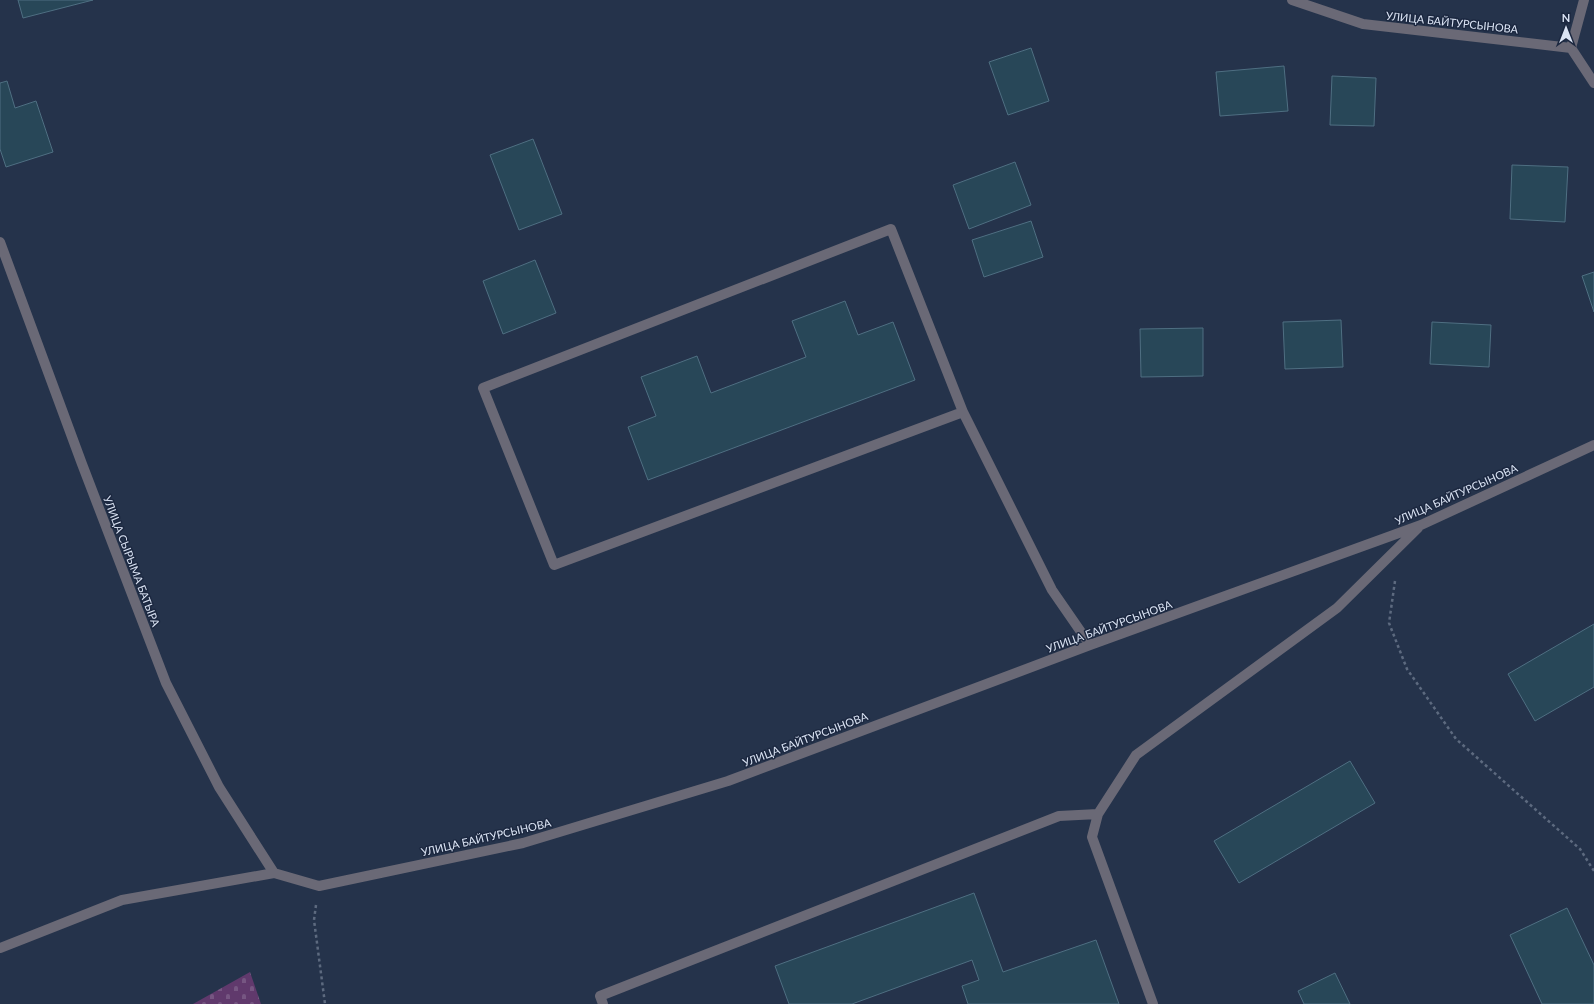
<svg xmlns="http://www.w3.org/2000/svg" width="1594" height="1004" viewBox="0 0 1594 1004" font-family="Lato,sans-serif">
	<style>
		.cemetery { fill: url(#cemetery-stones) }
		.building { fill: #284758; stroke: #4f6f82 }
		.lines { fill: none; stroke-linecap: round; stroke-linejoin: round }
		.path { stroke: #5d6a7f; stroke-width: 2.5; stroke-dasharray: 3 3; stroke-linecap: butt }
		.minor { stroke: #6a6976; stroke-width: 10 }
		.labels { text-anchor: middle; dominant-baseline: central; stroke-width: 3; stroke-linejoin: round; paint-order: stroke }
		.street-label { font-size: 11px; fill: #dbe4f4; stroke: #1c2840 }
	</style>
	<defs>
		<pattern id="cemetery-stones" width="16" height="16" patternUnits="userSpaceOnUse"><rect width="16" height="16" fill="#60396c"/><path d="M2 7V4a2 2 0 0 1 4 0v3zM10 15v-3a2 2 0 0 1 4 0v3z" fill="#765682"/></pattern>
	</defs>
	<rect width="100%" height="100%" fill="#25334b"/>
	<!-- cemetery -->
	<path class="cemetery" d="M250,972L261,1004H193Z"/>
	<!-- building -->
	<path class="building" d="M18,0H93L23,18Z
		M1031,48L1049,101L1008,115L989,62Z
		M1284,66L1288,111L1220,116L1216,72Z
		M1332,76L1376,78L1374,126L1330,125Z
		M7,81L15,108L36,101L53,152L6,167L0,149V83Z
		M533,139L562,214L519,230L490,155Z
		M1015,162L1031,205L969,229L953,185Z
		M1512,165L1568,167L1565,222L1510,219Z
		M1031,221L1043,257L984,277L972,240Z
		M535,260L556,313L503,334L483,281Z
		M1594,272V312L1582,276Z
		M845,301L858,335L893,322L915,380L648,480L628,427L656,416L641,377L697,356L711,393L806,357L792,321Z
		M1341,320L1343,367L1285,369L1283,322Z
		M1432,322L1491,325L1489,367L1430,364Z
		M1203,328V376L1141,377L1140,329Z
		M1594,624V687L1535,721L1508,674Z
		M1350,761L1375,803L1239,883L1214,841Z
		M974,893L1003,972L1096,940L1119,1004H968L962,986L979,980L972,960L852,1004H789L775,966Z
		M1567,908L1594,965V1004H1542L1510,935Z
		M1335,973L1350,1004H1304L1298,991Z"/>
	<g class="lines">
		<!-- path -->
		<path class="path" d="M1395,581L1389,623L1407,669L1456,739L1580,849L1594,871
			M316,905L314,920L325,1004"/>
		<!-- minor -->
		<path class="minor" d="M1292,0L1363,24L1571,48L1594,83
			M1571,48L1584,0
			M0,242L82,464L166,683L219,787L274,873
			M963,412L891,229L483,388L554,565L963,412L1052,590L1090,645
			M0,948L122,900L274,873L319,886L523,843L728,781L1090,645L1421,525L1594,445
			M603,1004L600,996L1059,816L1098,814
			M1153,1004L1092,837L1098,814L1136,755L1337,608L1418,528"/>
	</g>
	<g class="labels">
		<!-- street labels -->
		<g class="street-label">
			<text transform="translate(1452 22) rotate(6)">УЛИЦА БАЙТУРСЫНОВА</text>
			<text transform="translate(1456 494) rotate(-24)">УЛИЦА БАЙТУРСЫНОВА</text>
			<text transform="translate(132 561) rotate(69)">УЛИЦА СЫРЫМА БАТЫРА</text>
			<text transform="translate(1109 626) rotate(-20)">УЛИЦА БАЙТУРСЫНОВА</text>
			<text transform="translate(805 739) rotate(-21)">УЛИЦА БАЙТУРСЫНОВА</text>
			<text transform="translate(486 837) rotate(-13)">УЛИЦА БАЙТУРСЫНОВА</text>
		</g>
	</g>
	<!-- north arrow -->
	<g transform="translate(1566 28)" stroke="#1c2840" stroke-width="3" paint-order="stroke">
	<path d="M0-3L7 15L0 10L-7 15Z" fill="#dbe4f4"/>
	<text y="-6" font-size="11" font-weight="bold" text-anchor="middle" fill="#dbe4f4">N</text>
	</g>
</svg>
